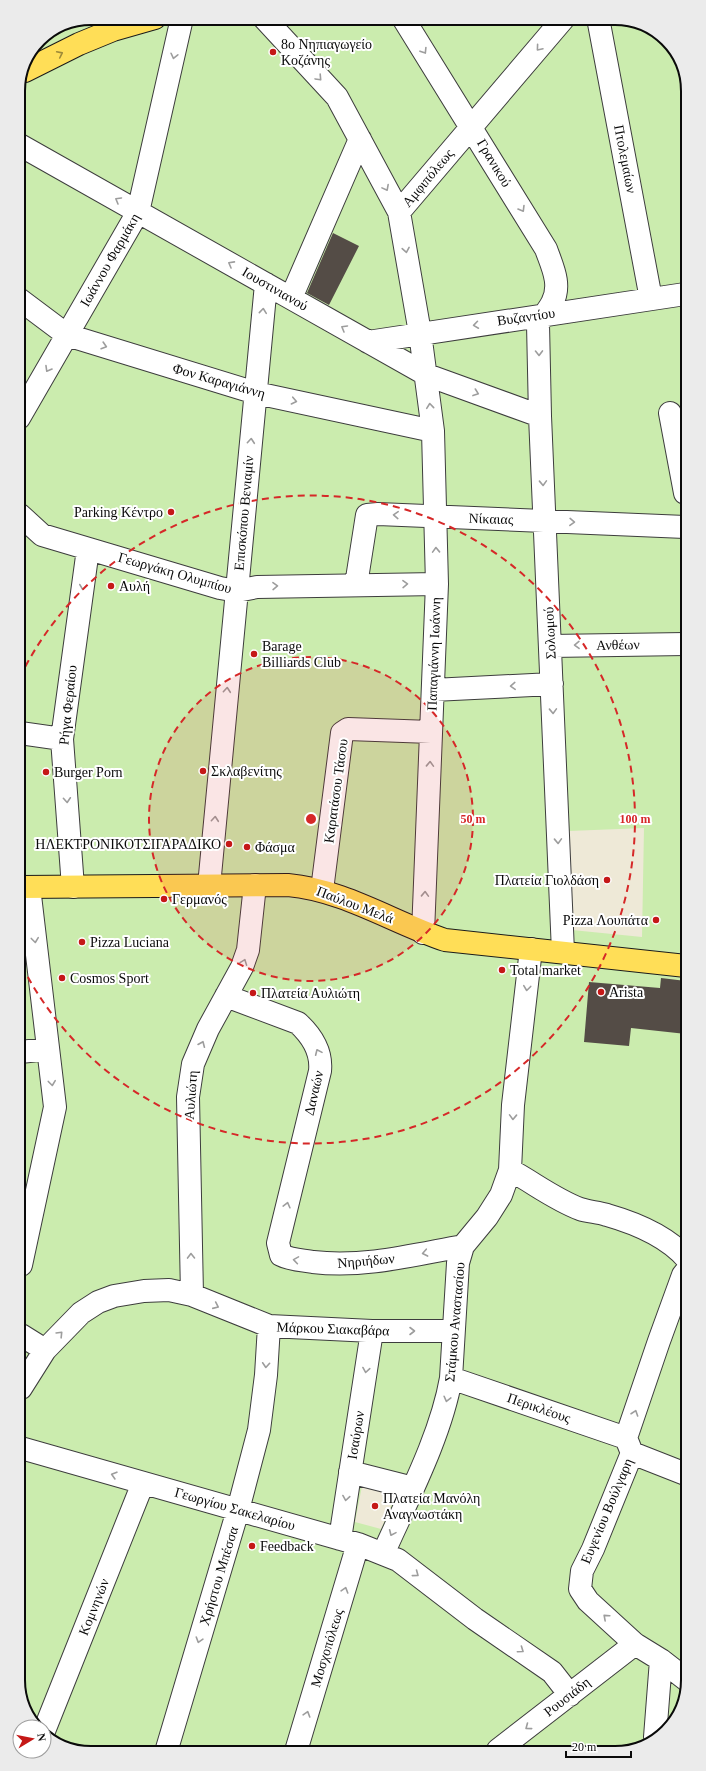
<svg xmlns="http://www.w3.org/2000/svg" width="706" height="1771" viewBox="0 0 706 1771" font-family="'Times New Roman',serif">
	<style>
		.green { fill: #cbecae }
		.plaza { fill: #eee9d7 }
		.building { fill: #544c46 }
		.lines { fill: none; stroke-linecap: round; stroke-linejoin: round }
		.minor-casing { stroke: #3d3d3d; stroke-width: 24 }
		.major-casing { stroke: #1b1b1b; stroke-width: 24 }
		.minor { stroke: #fff; stroke-width: 22 }
		.major { stroke: #ffde57; stroke-width: 22 }
		.oneway { stroke: #9d9d9d }
		.oneway2 { stroke: #9d8938 }
		.ring { fill: none; stroke: #d62828; stroke-width: 2; stroke-dasharray: 7 5 }
		.poi-dot { fill: #c51817; stroke: #fff; stroke-width: 1.5 }
		.labels { text-anchor: middle; dominant-baseline: central; stroke-width: 4; stroke-linejoin: round; paint-order: stroke }
		.poi-label { font-size: 14px; fill: #0a0a0a; stroke: #fff; text-anchor: start }
		.street-label { font-size: 14px; fill: #0a0a0a; stroke: #fff }
		.rim { fill: none; stroke: #0a0a0a; stroke-width: 2 }
		.centre { fill: #d62828; stroke: #fff; stroke-width: 2 }
		.ring-label { font-size: 12px; text-anchor: middle; font-weight: bold; fill: #d62828; stroke: #fff; stroke-width: 4; stroke-linejoin: round; paint-order: stroke }
	</style>
	<rect width="100%" height="100%" fill="#fffbe7"/>
	<!-- green -->
	<path class="green" d="M91,18H620L660,33L684,67L688,1681L673,1724L639,1749L86,1753L46,1738L22,1704L18,86L39,39L63,23Z"/>
	<!-- plaza -->
	<path class="plaza" d="M644,828L642,937L572,930L569,831Z
		M363,1481L398,1490L381,1529L355,1522Z"/>
	<!-- building -->
	<path class="building" d="M333,233L359,246L329,305L307,293Z
		M661,978L686,981V1034L631,1028L629,1046L584,1042L589,982L660,988Z"/>
	<g class="lines">
		<!-- minor casing -->
		<g class="minor-casing">
			<path id="minor" d="M264,18L337,97L399,212L420,333L433,431L437,584L423,933
				M403,18L546,249C552,266 562,285 552,303C548,311 542,317 538,324L540,416L563,952
				M598,18L651,299
				M18,144L427,375L540,416
				M399,212L564,18
				M291,298L360,139
				M19,299L67,335L256,393L433,431
				M368,342L685,294
				M670,413L685,493
				M19,418L138,212L182,18
				M19,514L42,535L220,588L237,591L257,587L437,584
				M356,585L367,515L378,514L685,527
				M550,646L686,644
				M433,690L552,684
				M20,733L62,739
				M209,886L266,284
				M73,887L62,739L88,549
				M322,890L342,733L348,729L431,732
				M226,996L298,1023C312,1036 322,1052 320,1071L278,1243L281,1255C291,1260 302,1260 313,1262C364,1268 413,1255 463,1246
				M20,1052L48,1049
				M510,1170C534,1183 554,1199 580,1209C589,1212 598,1212 607,1215C635,1223 668,1237 687,1259
				M21,1265L55,1107L29,887
				M687,1270L683,1275L659,1341L626,1438L632,1453L593,1549L582,1571L580,1589L588,1601L635,1644L661,1660L688,1681
				M192,1295L188,1097L193,1064L208,1029L242,967L248,950L255,885
				M21,1335L45,1350
				M451,1378L626,1438
				M21,1388L45,1350L81,1313L98,1302L114,1296L144,1291L169,1290L192,1295L269,1326L372,1331H453
				M21,1448L358,1544L398,1560L475,1619L552,1672L570,1695
				M632,1453L688,1475
				M350,1472L413,1488
				M340,1539L372,1331
				M383,1554C407,1500 441,1436 451,1378L458,1263L463,1246L487,1217L501,1195L510,1170L513,1105L531,949
				M44,1731L143,1483
				M655,1737L661,1660
				M498,1750L635,1644
				M296,1751L358,1544
				M166,1752L238,1510L259,1430L266,1375L269,1326"/>
		</g>
		<!-- major casing -->
		<g class="major-casing">
			<path id="major" d="M25,71L79,44L113,30L155,18
				M20,887L288,885C344,890 392,922 445,940L686,966"/>
		</g>
		<!-- minor -->
		<use href="#minor" class="minor"/>
		<!-- major -->
		<use href="#major" class="major"/>
	</g>
	<!-- one-way arrows -->
	<defs><path id="oneway-chevron" d="M-2-3.5L2.5 0L-2 3.5" fill="none" stroke-width="1.6" stroke-linecap="round" stroke-linejoin="round"/></defs>
	<g class="oneway">
		<use href="#oneway-chevron" transform="translate(539 48) rotate(130)"/>
		<use href="#oneway-chevron" transform="translate(424 51) rotate(58)"/>
		<use href="#oneway-chevron" transform="translate(174 56) rotate(103)"/>
		<use href="#oneway-chevron" transform="translate(319 78) rotate(47)"/>
		<use href="#oneway-chevron" transform="translate(386 188) rotate(62)"/>
		<use href="#oneway-chevron" transform="translate(118 200) rotate(-150)"/>
		<use href="#oneway-chevron" transform="translate(522 209) rotate(59)"/>
		<use href="#oneway-chevron" transform="translate(406 250) rotate(80)"/>
		<use href="#oneway-chevron" transform="translate(231 264) rotate(-151)"/>
		<use href="#oneway-chevron" transform="translate(263 311) rotate(-84)"/>
		<use href="#oneway-chevron" transform="translate(476 325) rotate(172)"/>
		<use href="#oneway-chevron" transform="translate(344 328) rotate(-150)"/>
		<use href="#oneway-chevron" transform="translate(104 346) rotate(17)"/>
		<use href="#oneway-chevron" transform="translate(539 353) rotate(89)"/>
		<use href="#oneway-chevron" transform="translate(48 369) rotate(120)"/>
		<use href="#oneway-chevron" transform="translate(476 393) rotate(20)"/>
		<use href="#oneway-chevron" transform="translate(294 401) rotate(12)"/>
		<use href="#oneway-chevron" transform="translate(430 406) rotate(-96)"/>
		<use href="#oneway-chevron" transform="translate(251 441) rotate(-85)"/>
		<use href="#oneway-chevron" transform="translate(543 483) rotate(88)"/>
		<use href="#oneway-chevron" transform="translate(396 515) rotate(-177)"/>
		<use href="#oneway-chevron" transform="translate(572 522) rotate(2)"/>
		<use href="#oneway-chevron" transform="translate(436 550) rotate(-92)"/>
		<use href="#oneway-chevron" transform="translate(405 584) rotate(-1)"/>
		<use href="#oneway-chevron" transform="translate(275 586) rotate(-1)"/>
		<use href="#oneway-chevron" transform="translate(83 587) rotate(98)"/>
		<use href="#oneway-chevron" transform="translate(577 645) rotate(179)"/>
		<use href="#oneway-chevron" transform="translate(513 686) rotate(177)"/>
		<use href="#oneway-chevron" transform="translate(227 690) rotate(-85)"/>
		<use href="#oneway-chevron" transform="translate(553 711) rotate(88)"/>
		<use href="#oneway-chevron" transform="translate(430 764) rotate(-88)"/>
		<use href="#oneway-chevron" transform="translate(67 800) rotate(86)"/>
		<use href="#oneway-chevron" transform="translate(215 819) rotate(-85)"/>
		<use href="#oneway-chevron" transform="translate(558 841) rotate(88)"/>
		<use href="#oneway-chevron" transform="translate(425 894) rotate(-88)"/>
		<use href="#oneway-chevron" transform="translate(35 940) rotate(83)"/>
		<use href="#oneway-chevron" transform="translate(244 962) rotate(-69)"/>
		<use href="#oneway-chevron" transform="translate(527 988) rotate(97)"/>
		<use href="#oneway-chevron" transform="translate(202 1044) rotate(-67)"/>
		<use href="#oneway-chevron" transform="translate(318 1052) rotate(-114)"/>
		<use href="#oneway-chevron" transform="translate(52 1083) rotate(83)"/>
		<use href="#oneway-chevron" transform="translate(513 1117) rotate(92)"/>
		<use href="#oneway-chevron" transform="translate(287 1205) rotate(-76)"/>
		<use href="#oneway-chevron" transform="translate(425 1253) rotate(169)"/>
		<use href="#oneway-chevron" transform="translate(191 1256) rotate(-91)"/>
		<use href="#oneway-chevron" transform="translate(296 1260) rotate(-171)"/>
		<use href="#oneway-chevron" transform="translate(216 1306) rotate(24)"/>
		<use href="#oneway-chevron" transform="translate(412 1331)"/>
		<use href="#oneway-chevron" transform="translate(60 1334) rotate(-46)"/>
		<use href="#oneway-chevron" transform="translate(266 1365) rotate(94)"/>
		<use href="#oneway-chevron" transform="translate(366 1370) rotate(99)"/>
		<use href="#oneway-chevron" transform="translate(447 1399) rotate(104)"/>
		<use href="#oneway-chevron" transform="translate(635 1413) rotate(-71)"/>
		<use href="#oneway-chevron" transform="translate(114 1475) rotate(-164)"/>
		<use href="#oneway-chevron" transform="translate(346 1498) rotate(99)"/>
		<use href="#oneway-chevron" transform="translate(392 1533) rotate(114)"/>
		<use href="#oneway-chevron" transform="translate(416 1574) rotate(37)"/>
		<use href="#oneway-chevron" transform="translate(345 1590) rotate(-73)"/>
		<use href="#oneway-chevron" transform="translate(606 1617) rotate(-138)"/>
		<use href="#oneway-chevron" transform="translate(199 1640) rotate(107)"/>
		<use href="#oneway-chevron" transform="translate(521 1650) rotate(35)"/>
		<use href="#oneway-chevron" transform="translate(307 1714) rotate(-73)"/>
		<use href="#oneway-chevron" transform="translate(528 1727) rotate(143)"/>
	</g>
	<use class="oneway2" href="#oneway-chevron" transform="translate(60 54) rotate(-26)"/>
	<!-- distance rings -->
	<circle cx="311" cy="819" r="162" fill="#d62828" fill-opacity=".12"/>
	<g class="ring">
		<circle cx="311" cy="819" r="162"/>
		<path d="M20 677A324 324 0 1 1 21 964"/>
	</g>
	<!-- markers -->
	<g class="poi-dot">
		<circle cx="273" cy="52" r="4"/>
		<circle cx="171" cy="512" r="4"/>
		<circle cx="111" cy="586" r="4"/>
		<circle cx="254" cy="654" r="4"/>
		<circle cx="203" cy="771" r="4"/>
		<circle cx="46" cy="772" r="4"/>
		<circle cx="229" cy="844" r="4"/>
		<circle cx="247" cy="847" r="4"/>
		<circle cx="607" cy="880" r="4"/>
		<circle cx="164" cy="899" r="4"/>
		<circle cx="656" cy="920" r="4"/>
		<circle cx="82" cy="942" r="4"/>
		<circle cx="502" cy="970" r="4"/>
		<circle cx="62" cy="978" r="4"/>
		<circle cx="601" cy="992" r="4"/>
		<circle cx="253" cy="993" r="4"/>
		<circle cx="375" cy="1506" r="4"/>
		<circle cx="252" cy="1546" r="4"/>
	</g>
	<g class="labels">
		<!-- poi labels -->
		<g class="poi-label">
			<text x="281" y="44">8ο Νηπιαγωγείο<tspan x="281" dy="16">Κοζάνης</tspan></text>
			<text x="163" y="512" text-anchor="end">Parking Κέντρο</text>
			<text x="119" y="586">Αυλή</text>
			<text x="262" y="646">Barage<tspan x="262" dy="16">Billiards Club</tspan></text>
			<text x="211" y="771">Σκλαβενίτης</text>
			<text x="54" y="772">Burger Porn</text>
			<text x="221" y="844" text-anchor="end">ΗΛΕΚΤΡΟΝΙΚΟΤΣΙΓΑΡΑΔΙΚΟ</text>
			<text x="255" y="847">Φάσμα</text>
			<text x="599" y="880" text-anchor="end">Πλατεία Γιολδάση</text>
			<text x="172" y="899">Γερμανός</text>
			<text x="648" y="920" text-anchor="end">Pizza Λουπάτα</text>
			<text x="90" y="942">Pizza Luciana</text>
			<text x="510" y="970">Total market</text>
			<text x="70" y="978">Cosmos Sport</text>
			<text x="609" y="992">Arista</text>
			<text x="261" y="993">Πλατεία Αυλιώτη</text>
			<text x="383" y="1498">Πλατεία Μανόλη<tspan x="383" dy="16">Αναγνωστάκη</tspan></text>
			<text x="260" y="1546">Feedback</text>
		</g>
		<!-- street labels -->
		<g class="street-label">
			<text transform="translate(625 159) rotate(79)">Πτολεμαίων</text>
			<text transform="translate(494 163) rotate(59)">Γρανικού</text>
			<text transform="translate(428 178) rotate(-50)">Αμφιπόλεως</text>
			<text transform="translate(110 260) rotate(-60)">Ιωάννου Φαρμάκη</text>
			<text transform="translate(275 289) rotate(30)">Ιουστινιανού</text>
			<text transform="translate(526 317) rotate(-8)">Βυζαντίου</text>
			<text transform="translate(219 381) rotate(16)">Φον Καραγιάννη</text>
			<text transform="translate(244 513) rotate(-85)">Επισκόπου Βενιαμίν</text>
			<text transform="translate(491 519) rotate(2)">Νίκαιας</text>
			<text transform="translate(175 573) rotate(16)">Γεωργάκη Ολυμπίου</text>
			<text transform="translate(550 633) rotate(-93)">Σολωμού</text>
			<text transform="translate(618 645) rotate(-1)">Ανθέων</text>
			<text transform="translate(434 654) rotate(-88)">Παπαγιάννη Ιωάννη</text>
			<text transform="translate(68 705) rotate(-84)">Ρήγα Φεραίου</text>
			<text transform="translate(336 791) rotate(-82)">Καρατάσου Τάσου</text>
			<text transform="translate(355 905) rotate(21)">Παύλου Μελά</text>
			<text transform="translate(314 1093) rotate(-77)">Δαναών</text>
			<text transform="translate(191 1095) rotate(-86)">Αυλιώτη</text>
			<text transform="translate(366 1261) rotate(-5)">Νηριήδων</text>
			<text transform="translate(455 1322) rotate(-85)">Στάμκου Αναστασίου</text>
			<text transform="translate(333 1329) rotate(2)">Μάρκου Σιακαβάρα</text>
			<text transform="translate(539 1408) rotate(19)">Περικλέους</text>
			<text transform="translate(356 1435) rotate(-81)">Ισαύρων</text>
			<text transform="translate(235 1509) rotate(16)">Γεωργίου Σακελαρίου</text>
			<text transform="translate(607 1511) rotate(-67)">Ευγενίου Βούλγαρη</text>
			<text transform="translate(219 1576) rotate(-73)">Χρήστου Μπέσσα</text>
			<text transform="translate(94 1607) rotate(-68)">Κομνηνών</text>
			<text transform="translate(327 1648) rotate(-73)">Μοσχοπόλεως</text>
			<text transform="translate(567 1697) rotate(-38)">Ρουσιάδη</text>
		</g>
	</g>
	<!-- crop -->
	<path d="M0 0H706V1771H0ZM91 25H615A66 66 0 0 1 681 91V1680A66 66 0 0 1 615 1746H91A66 66 0 0 1 25 1680V91A66 66 0 0 1 91 25Z" fill="#ebebeb" fill-rule="evenodd"/>
	<path class="rim" d="M91 25H615A66 66 0 0 1 681 91V1680A66 66 0 0 1 615 1746H91A66 66 0 0 1 25 1680V91A66 66 0 0 1 91 25Z"/>
	<circle cx="311" cy="819" r="6" class="centre"/>
	<g class="ring-label">
		<text x="473" y="823">50 m</text>
		<text x="635" y="823">100 m</text>
	</g>
	<!-- north arrow -->
	<g transform="translate(32 1739) rotate(80)"><circle r="19" fill="#ffffff" stroke="#9d9d9d"/>
	<path d="M0-3L7 15L0 10L-7 15Z" fill="#c51817"/>
	<text y="-6" font-size="11" font-weight="bold" text-anchor="middle" fill="#0a0a0a">N</text>
	</g>
	<!-- scale -->
	<path d="M566 1751v6h65v-6" fill="none" stroke="#0a0a0a" stroke-width="2"/>
	<text x="572" y="1751" font-size="12" fill="#0a0a0a" stroke="#ffffff" stroke-width="3" paint-order="stroke">20 m</text>
</svg>
